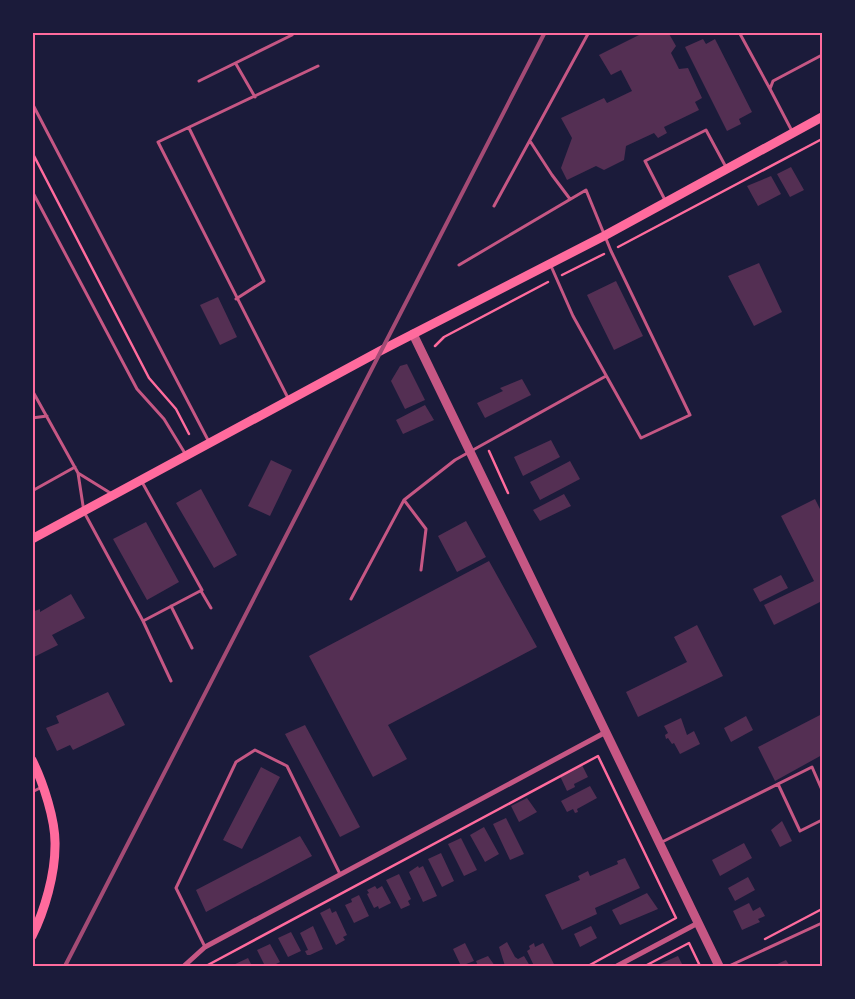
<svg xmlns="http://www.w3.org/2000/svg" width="855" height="999" viewBox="0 0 855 999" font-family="Ubuntu,sans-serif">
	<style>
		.building { fill: #542f53 }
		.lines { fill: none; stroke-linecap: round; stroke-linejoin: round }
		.path { stroke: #ff6b9d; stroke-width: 2.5 }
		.service { stroke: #c65784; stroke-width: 3 }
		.minor { stroke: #c65784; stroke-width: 5 }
		.tertiary { stroke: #c65784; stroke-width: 9 }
		.secondary { stroke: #ff6b9d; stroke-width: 9 }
		.rail { stroke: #a44b75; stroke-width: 4 }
		.neatline { fill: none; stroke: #ff6b9d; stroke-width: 2 }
	</style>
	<rect width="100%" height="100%" fill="#1b1b3a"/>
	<!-- building -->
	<path class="building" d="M640,32H668L676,46L671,53L679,69L688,68L702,98L695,102L699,110L664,127L667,133L658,138L654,133L626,146L624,160L604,170L596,166L567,180L561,168L572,138L561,118L604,98L607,103L632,91L621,70L611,75L599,55L641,34Z
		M703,39L706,44L715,39L752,112L739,119L741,124L727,131L685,47Z
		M791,167L804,190L790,197L777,174Z
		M771,176L781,194L758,206L747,186Z
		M759,263L782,312L754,326L728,276Z
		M616,281L643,336L614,350L587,295Z
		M218,297L237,337L220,345L200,305Z
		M407,364L425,400L405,409L391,381L400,366Z
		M522,379L531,395L485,418L477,403L503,391L500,388Z
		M425,405L434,420L403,434L396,420Z
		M551,440L560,457L523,476L514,457Z
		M271,460L292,470L270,516L248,506Z
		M570,461L580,479L540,500L530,482Z
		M201,489L237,555L214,568L176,503Z
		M564,494L571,506L540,521L533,510Z
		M815,499L822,513V601L774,625L764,605L814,581L781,516Z
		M466,521L486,557L457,572L438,536Z
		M146,522L179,582L147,600L113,539Z
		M489,561L537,647L388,725L407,759L373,777L309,656Z
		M781,575L788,588L760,602L753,589Z
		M71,594L85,618L52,635L58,645L32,658V612L40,609V612Z
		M697,625L723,676L638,717L626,692L687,662L674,637Z
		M108,692L125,725L73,750L70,745L57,751L46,728L59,723L56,716Z
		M822,714V755L775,781L758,747Z
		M746,716L753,730L731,742L724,728Z
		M681,718L687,735L694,731L700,744L680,754L674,743L672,744L668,738L666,739L665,735L668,733L664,726Z
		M305,725L360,827L340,837L285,734Z
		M582,765L588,777L574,784L575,787L567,791L560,776Z
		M261,767L280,777L242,849L223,840Z
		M590,786L597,798L577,809L578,812L575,813L573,809L567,812L561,801Z
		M527,798L537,812L519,822L511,806Z
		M506,818L524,854L510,860L493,824Z
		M782,821L792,841L780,847L771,830Z
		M484,827L499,854L485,862L470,835Z
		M300,836L312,856L206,912L196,890Z
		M461,838L477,870L464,876L448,844Z
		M744,843L752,858L720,876L712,860Z
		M441,853L454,881L442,887L428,859Z
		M625,858L640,888L595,908L597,914L562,930L545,895L580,880L578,876L588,871L590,876L618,864L617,861Z
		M418,866L419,868L423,866L437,896L423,902L409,872Z
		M399,874L411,899L408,901L410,905L401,909L386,880Z
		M748,877L755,890L735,901L728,888Z
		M375,886L377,889L382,886L391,903L379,909L378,906L374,908L367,894L369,893L367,890Z
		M647,893L658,909L620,925L612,910Z
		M359,895L369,916L354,923L345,905L352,902L351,899Z
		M749,903L753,911L760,907L765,916L758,919L760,922L742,930L733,911Z
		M330,908L332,913L336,911L347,935L343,937L345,940L336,945L320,913Z
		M313,926L323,949L310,955H307L305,951L308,950L300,933Z
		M591,926L597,938L580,947L574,934Z
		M291,932L301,951L288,957L278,938Z
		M507,942L515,957L518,959L524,956L530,966H505L499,947Z
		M465,943L474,961L461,966L453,949Z
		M534,943L535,947L543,943L555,966H534L527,951L530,949L529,946Z
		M270,944L280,962L272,966H265L257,950Z
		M488,956L495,966H478L476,961Z
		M678,956L683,966H655Z
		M248,958L252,966H231Z
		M786,960L790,966H773Z"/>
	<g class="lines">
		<!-- path -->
		<path class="path" d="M32,152L149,378L176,409L189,434
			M618,247L822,139
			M562,275L604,254
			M435,346L444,337L548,282
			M489,451L508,493
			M765,939L822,909
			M206,966L598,756L676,918L588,966
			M645,966L689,943L700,966"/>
		<!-- service -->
		<path class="service" d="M739,32L770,89
			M236,64L255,97
			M199,81L292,35
			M32,103L209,442
			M189,128L264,281L236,299
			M793,133L770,89L773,81L822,55
			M530,141L552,175L570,199
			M32,191L137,389L164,419L186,455
			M666,202L645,161L706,130L727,169
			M494,206L589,32
			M459,265L586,190L611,251L690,415L641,438L573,316L551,266
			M32,390L78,473L84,512L143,621L202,590L142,482
			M288,398L158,142L318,66
			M32,418L47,416
			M78,473L112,494
			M32,491L75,467
			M404,500L426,529L421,570
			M201,591L211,608
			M351,599L404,500L455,460L606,376
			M171,606L192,648
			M143,621L171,681
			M778,784L800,831L822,820
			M32,792L42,787
			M660,843L812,767L822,790
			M205,947L176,888L236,762L255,750L287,766L340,874
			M729,966L822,923"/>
		<!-- minor -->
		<path class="minor" d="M184,966L205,947L606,732
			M617,966L698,923"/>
		<!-- tertiary -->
		<path class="tertiary" d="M413,334L719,966"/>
		<!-- secondary -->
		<path class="secondary" d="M32,539L380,351L604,236L822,117
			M32,760C43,782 56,821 55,846C55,874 45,910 32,936"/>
		<!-- rail -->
		<path class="rail" d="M65,966L545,32"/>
	</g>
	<!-- border -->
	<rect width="855" height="999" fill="none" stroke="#1b1b3a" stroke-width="68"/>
	<rect x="34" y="34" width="787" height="931" class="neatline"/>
</svg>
